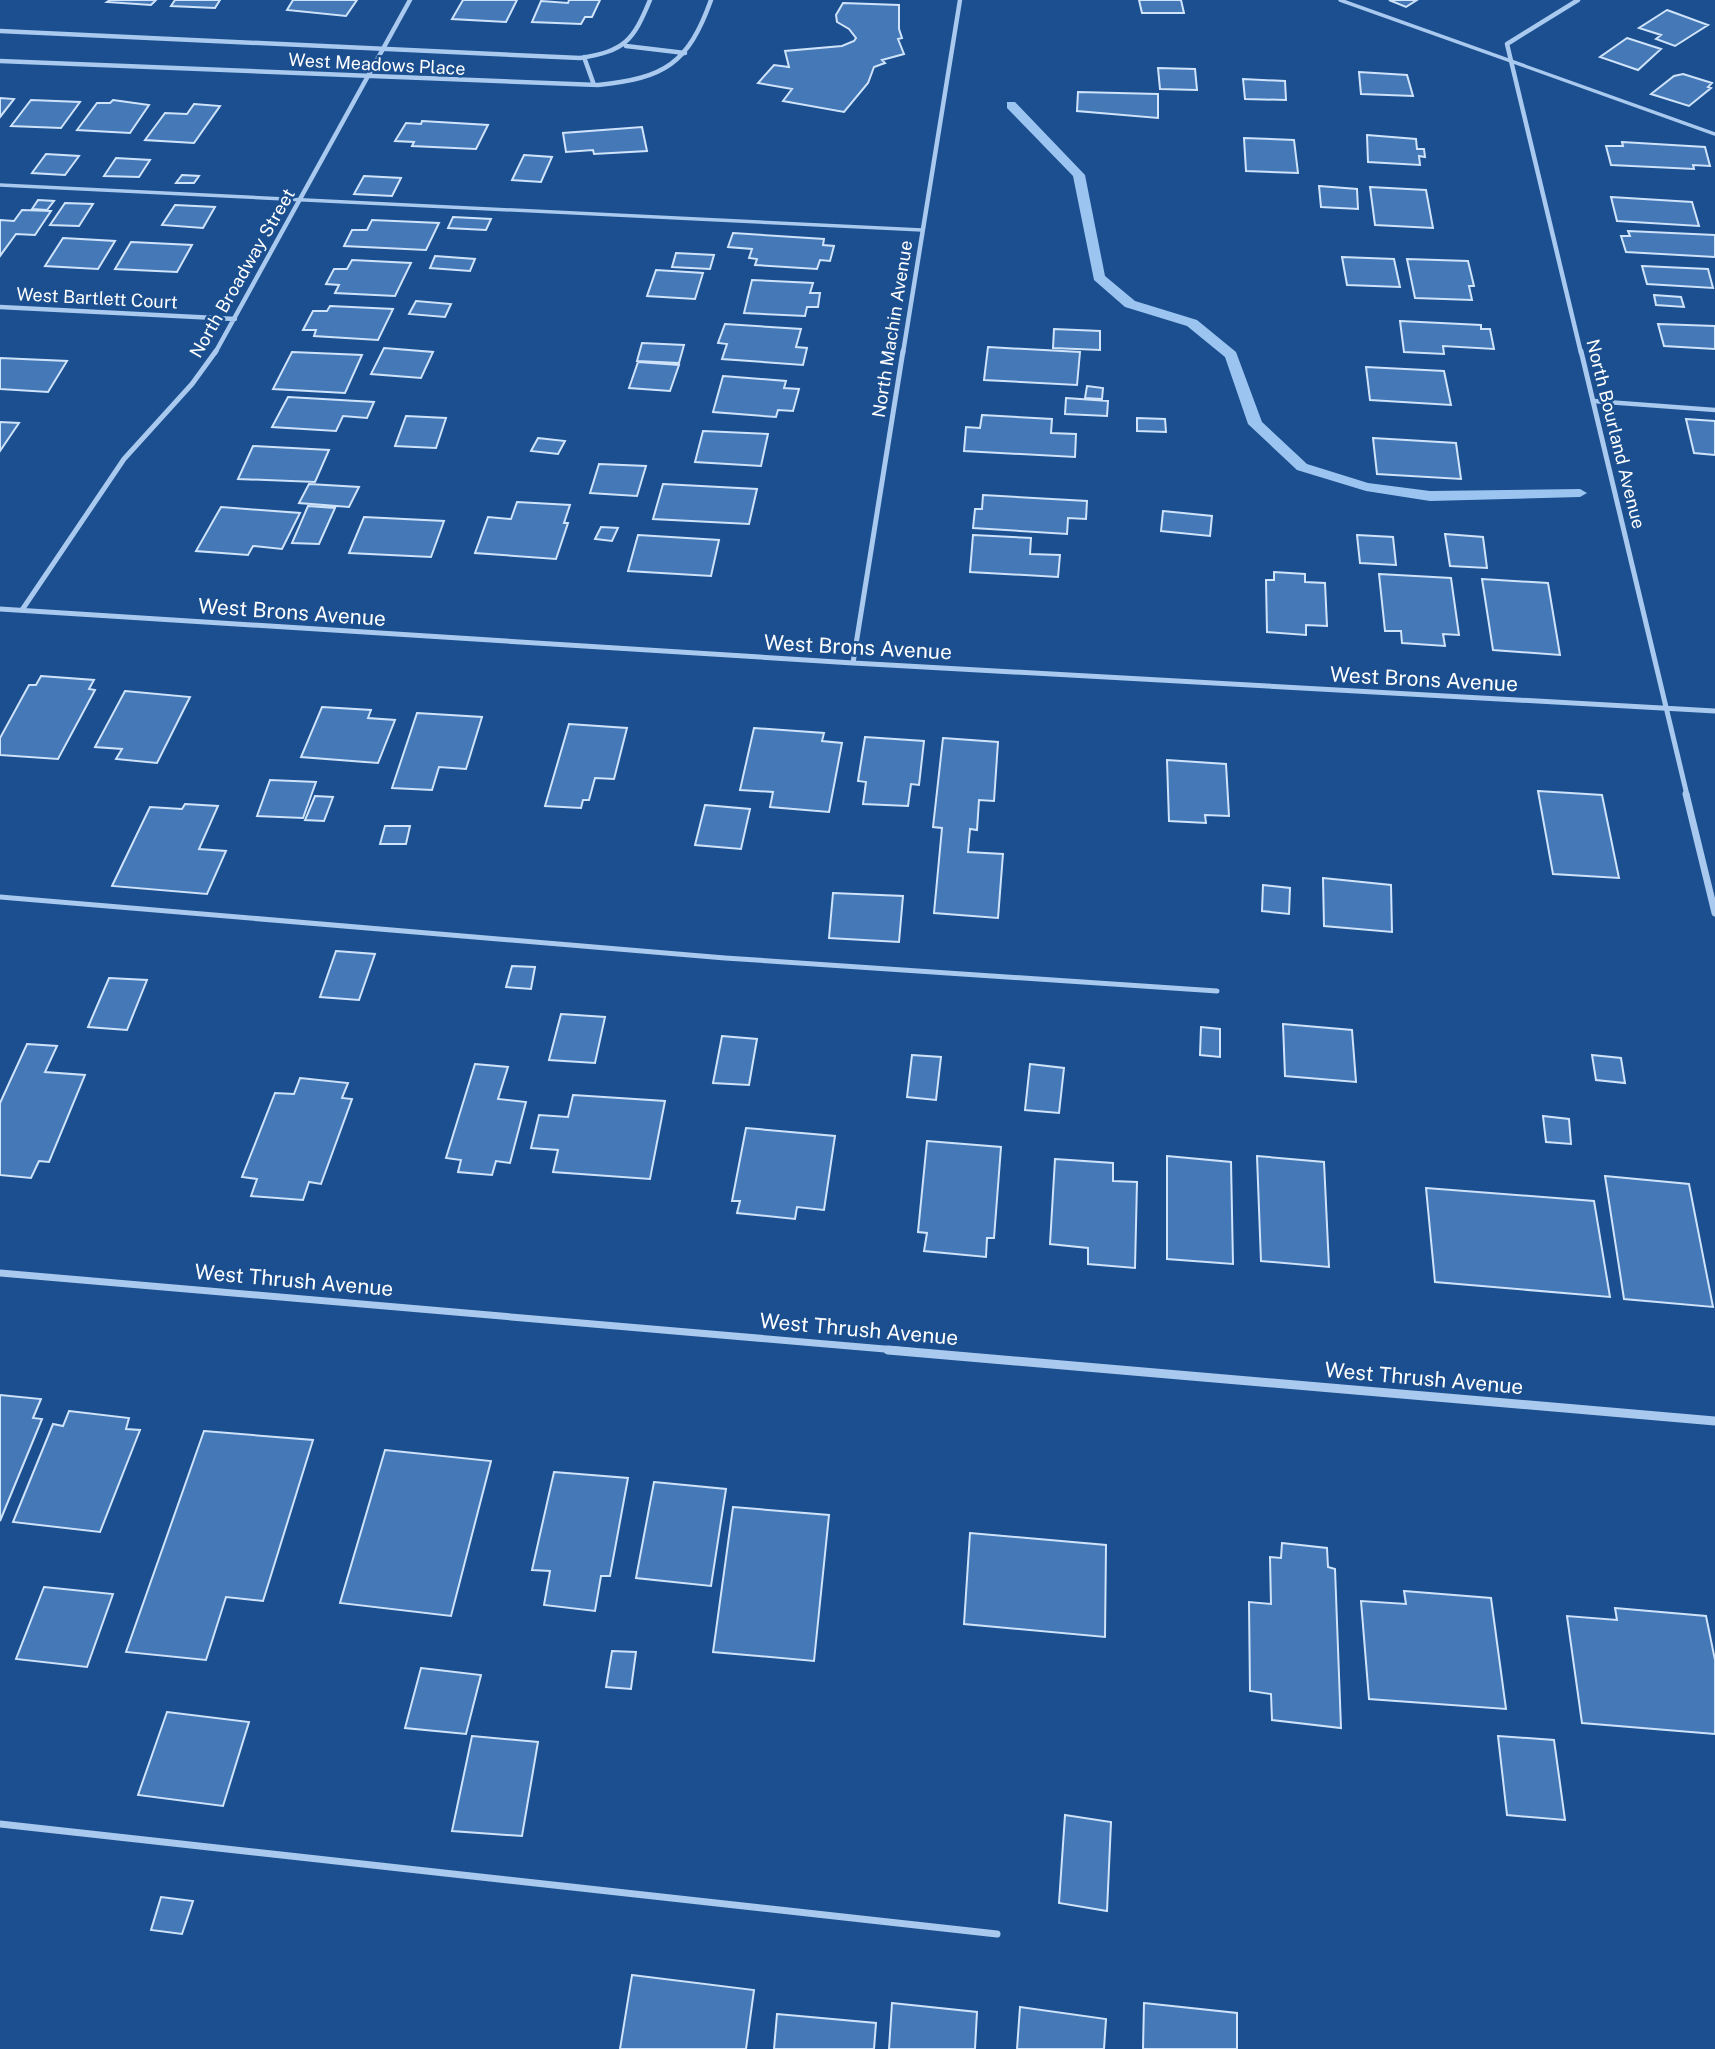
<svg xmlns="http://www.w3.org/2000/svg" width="1715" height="2049" viewBox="0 0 1715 2049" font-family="'Public Sans',sans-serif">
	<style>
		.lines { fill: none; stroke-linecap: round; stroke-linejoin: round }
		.stream { fill: #9cc4f0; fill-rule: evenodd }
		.building { fill: #4478b7; stroke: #cfe3fa; stroke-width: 2 }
		.lane-far3 { stroke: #a9c9ee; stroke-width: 3.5 }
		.lane-far2 { stroke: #a9c9ee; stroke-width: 4.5 }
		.lane-far1 { stroke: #a9c9ee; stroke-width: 5 }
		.lane { stroke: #a9c9ee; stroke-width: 7 }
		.street-far3 { stroke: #a9c9ee; stroke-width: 4.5 }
		.street-far2 { stroke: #a9c9ee; stroke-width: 5 }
		.street-far1 { stroke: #a9c9ee; stroke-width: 7 }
		.street { stroke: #a9c9ee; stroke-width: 9 }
		.labels { text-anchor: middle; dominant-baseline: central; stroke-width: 5; stroke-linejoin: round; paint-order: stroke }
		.far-street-label { font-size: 18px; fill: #fff; stroke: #1b4f8f }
		.street-label { font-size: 21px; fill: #fff; stroke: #1b4f8f }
	</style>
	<rect width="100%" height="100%" fill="#1b4f8f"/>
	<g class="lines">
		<!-- stream -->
		<path class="stream" d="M1007,102H1015L1085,175L1105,276L1135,301L1197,320L1236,352L1262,422L1307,464L1368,483L1430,491L1580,489L1587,493L1580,497L1430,501L1366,491L1297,470L1248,424L1225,357L1187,326L1125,307L1094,280L1073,176L1007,108Z"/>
	</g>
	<!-- building -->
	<path class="building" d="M110,0H156L151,5L107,2Z
		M175,0H220L215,8L171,6Z
		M293,0H357L346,16L287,10Z
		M463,0H517L506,22L452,19Z
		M569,0H600L592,17H585L581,24L532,22L541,1L568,3Z
		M1139,0H1181L1184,13H1142Z
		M1389,0H1417L1406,7Z
		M843,3L899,5V29L902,38L898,39L904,54L882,60L885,63L874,67L868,83L844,112L783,101L792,89L758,83L774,65L789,67L785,51L842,46L854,41L856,38L849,29L837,22L836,15Z
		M1667,10L1708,25L1675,46L1656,39L1661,35L1639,28Z
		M1627,38L1661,49L1638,70L1600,57Z
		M1158,68L1195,69L1197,90L1160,89Z
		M1359,72L1407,75L1413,96L1361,94Z
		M1683,74L1712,83L1708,87L1711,88L1689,106L1651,94L1674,76Z
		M1243,79L1285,81L1286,100L1245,99Z
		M1078,92L1158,94V118L1077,111Z
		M0,98L14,99L0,117Z
		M31,100L80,102L61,128L11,126Z
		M113,100L149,105L130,133L77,130L97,103H110Z
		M194,104L220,106L194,143L145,140L165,113L187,114Z
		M422,121L488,125L476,149L412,146L414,142L395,141L406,123L421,124Z
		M642,127L647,151L594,154L593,150L566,152L563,133Z
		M1367,135L1416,139L1417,149H1424L1425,157L1419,156L1420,165L1368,162Z
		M1244,138L1294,140L1298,173L1246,171Z
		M1622,142L1705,147L1710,166L1693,165L1694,169L1611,165L1606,146H1623Z
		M46,154L79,156L65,175L32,173Z
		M524,155L552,157L541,182L512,180Z
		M116,158L150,160L139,177L104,176Z
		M182,175L199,176L194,183H176Z
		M364,176L401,178L392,196L354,194Z
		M1319,186L1357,189L1358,209L1321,207Z
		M1370,187L1426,190L1433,228L1375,225Z
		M1611,197L1692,202L1699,226L1617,221Z
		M38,200L54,201L47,210L32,209Z
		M65,203L93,204L79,226L50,225Z
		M175,205L215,207L203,228L162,225Z
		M22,210L51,211L35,235L16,234L0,256V220L14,221Z
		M453,217L491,219L486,230L448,228Z
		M372,220L439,223L426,250L344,246L352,230H367Z
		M1628,231L1715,235V257L1626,252L1621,236H1630Z
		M733,233L824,239L823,245L834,246L830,261L820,260L817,269L755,265L757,259L749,258L752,249L728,247Z
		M63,238L115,241L98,269L45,266Z
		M131,242L192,245L177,272L115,269Z
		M676,253L714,255L710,269L672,267Z
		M435,256L475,259L470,271L430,268Z
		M1342,257L1394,259L1400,287L1347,285Z
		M1407,259L1468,261L1474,286H1469L1472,300L1415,298Z
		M352,260L411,263L395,296L335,293L339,285L326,284L334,269H347Z
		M1642,266L1708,269L1713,288L1647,284Z
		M656,270L703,273L695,299L647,296Z
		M752,280L813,283L810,293H820L818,307H807L805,316L744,313Z
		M1654,295L1681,297L1684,307L1656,305Z
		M416,301L451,304L445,317L409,314Z
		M330,306L393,309L378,340L314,336L316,330H303L313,311H327Z
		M1400,321L1481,325V329H1490L1494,349L1443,346L1444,354L1404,352Z
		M725,324L801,329L796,347L807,348L803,365L722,359L727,344L718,343Z
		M1658,324L1715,326V349L1664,346Z
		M1054,329L1100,331V350L1053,348Z
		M642,343L684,345L679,363L637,361Z
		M988,347L1080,352L1077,385L984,380Z
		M384,348L433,352L421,378L371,374Z
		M292,352L362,355L345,393L273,389Z
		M0,358L67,361L48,392L0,389Z
		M638,362L679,365L670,391L629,388Z
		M1366,367L1444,371L1451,405L1370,400Z
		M723,376L786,381L784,388L799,389L793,411L778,410L776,417L713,412Z
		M1087,386L1103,388L1102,399L1085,398Z
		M288,397L374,402L367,418L343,416L336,431L272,427Z
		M1066,398L1108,401L1107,416L1065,414Z
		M982,415L1052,419L1051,433L1076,434L1075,457L964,451L966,427L980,428Z
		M406,416L446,418L436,448L395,446Z
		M1137,418L1165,419L1166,432L1137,431Z
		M1686,419L1715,421V455L1694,453Z
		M0,422L19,423L0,451Z
		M703,431L768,434L761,466L695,462Z
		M538,438L565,441L558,454L531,451Z
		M1373,438L1456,443L1461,479L1377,474Z
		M253,446L329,450L315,482L238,479Z
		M599,464L646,466L637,496L590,493Z
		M309,484L359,487L349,507L299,503Z
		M663,484L757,489L749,524L653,519Z
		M983,495L1087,501L1086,519L1068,518L1067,534L973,528L975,509H982Z
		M517,502L570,505L564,523H568L556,559L475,553L488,517L511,519Z
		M308,506L335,508L319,544L292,543Z
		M221,507L300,513L282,549L253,546L248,555L196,551Z
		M1163,511L1212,516L1210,536L1161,531Z
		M364,517L444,521L431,557L349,553Z
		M601,527L618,528L612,541L595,539Z
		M1445,534L1483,537L1487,568L1450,566Z
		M638,535L719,540L711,576L628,571Z
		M973,535L1031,538L1030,554L1060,555L1058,577L970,572Z
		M1357,535L1393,537L1396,565L1360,563Z
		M1274,572L1305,574V582L1325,583L1327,626L1306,625V635L1267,632L1266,580H1274Z
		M1379,574L1451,578L1459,635L1443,634L1445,646L1402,643L1401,631H1385Z
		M1482,579L1548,583L1560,655L1493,650Z
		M41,676L94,680L89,689L95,690L58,759L0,755V738L29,685H36Z
		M125,691L190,697L157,763L116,759L122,749L95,747Z
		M322,707L371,710L368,718L395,720L378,763L301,757Z
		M417,713L482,717L466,769L439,767L432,790L392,788Z
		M569,724L627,728L614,779L595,778L589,800H583L581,808L545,806Z
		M754,728L824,733L822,741L842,743L829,812L770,807L773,792L740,790Z
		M865,737L924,741L919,785L911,784L908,806L863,804L866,782L858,781Z
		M943,738L998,742L994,801L979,800L977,830L970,829L968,852L1003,854L998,918L934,913L942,828L933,827Z
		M1167,760L1226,764L1229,816L1205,815L1206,823L1169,821Z
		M270,780L316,782L303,818L257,816Z
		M1538,791L1602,795L1619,878L1553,874Z
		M315,796L333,797L324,821L305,820Z
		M185,804L218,806L199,849L226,851L207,894L112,886L150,807L182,809Z
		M705,805L750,809L741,849L695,845Z
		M385,826H410L406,844H380Z
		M1323,878L1391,885L1392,932L1324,926Z
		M1263,885L1290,888L1289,914L1262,911Z
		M833,893L903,896L899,942L829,938Z
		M336,951L375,954L359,1000L320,997Z
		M512,966L535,967L531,989L506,987Z
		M109,978L147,980L127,1030L88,1027Z
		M561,1014L605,1017L595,1063L549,1060Z
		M1283,1024L1352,1030L1356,1082L1285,1076Z
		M1201,1027L1220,1029V1057L1200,1055Z
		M722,1036L757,1039L749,1085L713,1083Z
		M27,1044L57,1046L45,1072L85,1075L49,1162L39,1161L31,1178L0,1175V1103Z
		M912,1055L941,1057L936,1100L907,1097Z
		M1592,1055L1621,1058L1625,1083L1596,1080Z
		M475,1064L508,1067L498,1099L526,1102L510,1163L496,1161L492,1175L458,1172L461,1160L446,1158Z
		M1030,1064L1064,1068L1059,1113L1025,1110Z
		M300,1078L348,1083L342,1098L352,1099L321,1184L309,1182L303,1200L251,1196L257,1179L242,1177L275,1093L294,1094Z
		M573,1095L665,1101L650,1179L553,1172L558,1150L531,1148L539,1115L568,1117Z
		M1543,1116L1569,1119L1571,1144L1546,1142Z
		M746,1128L835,1136L824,1210L797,1207L795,1219L737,1213L740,1201H732Z
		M927,1141L1001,1147L994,1238H987L986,1257L924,1251L927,1233L918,1232Z
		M1167,1156L1231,1162L1233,1264L1167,1259Z
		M1257,1156L1324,1162L1329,1267L1261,1261Z
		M1055,1159L1113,1163V1181L1137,1182L1135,1268L1088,1264V1248L1050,1244Z
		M1605,1176L1689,1184L1713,1307L1624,1299Z
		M1426,1188L1594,1201L1610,1297L1435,1282Z
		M0,1395L41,1399L33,1418L42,1419L0,1521Z
		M69,1411L129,1418L126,1429L140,1430L100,1532L13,1522L53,1424L63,1426Z
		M204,1431L313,1440L263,1601L226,1597L206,1660L126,1652Z
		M385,1450L491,1461L451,1616L340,1603Z
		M554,1472L628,1478L610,1576H601L595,1611L544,1605L550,1571L532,1570Z
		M654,1482L726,1489L711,1586L636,1578Z
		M733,1507L829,1515L814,1661L713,1652Z
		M970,1533L1106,1545L1105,1637L964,1624Z
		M1282,1543L1327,1548L1328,1567L1335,1569L1341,1728L1272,1720L1271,1694L1250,1691L1249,1602L1271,1604L1270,1557L1281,1558Z
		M44,1587L113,1594L87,1667L16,1659Z
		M1404,1591L1491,1598L1506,1709L1369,1699L1361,1601L1406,1604Z
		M1615,1608L1706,1616L1715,1660V1734L1582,1723L1567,1616L1617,1620Z
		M612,1651L636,1652L631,1689L606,1687Z
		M421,1668L481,1675L466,1734L405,1728Z
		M167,1712L249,1722L223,1806L138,1795Z
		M472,1736L538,1742L522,1836L452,1831Z
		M1498,1736L1554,1740L1565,1820L1507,1815Z
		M1065,1815L1111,1822L1107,1911L1059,1903Z
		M161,1897L193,1901L182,1934L151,1930Z
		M632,1975L754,1990L746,2049H620Z
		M892,2003L977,2012L975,2049H889Z
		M1144,2003L1237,2013V2049H1143Z
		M1020,2007L1106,2019L1104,2049H1017Z
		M777,2014L876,2023L874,2049H774Z"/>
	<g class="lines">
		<!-- lane-far3 -->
		<path class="lane-far3" d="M1340,0L1715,134
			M0,185L922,230"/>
		<!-- lane-far2 -->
		<path class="lane-far2" d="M1593,401L1715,410"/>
		<!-- lane-far1 -->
		<path class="lane-far1" d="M0,897L725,958L1217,991"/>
		<!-- lane -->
		<path class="lane" d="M0,1824L997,1934"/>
		<!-- street-far3 -->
		<path class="street-far3" d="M1578,0L1507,44L1581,353
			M0,31L580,58C625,51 633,41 650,0
			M626,46L685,53
			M584,57L594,85
			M0,61L598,85C665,78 688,64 711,0
			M0,307L235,319
			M215,353L410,0
			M903,353L960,0"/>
		<!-- street-far2 -->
		<path class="street-far2" d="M1581,351L1687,795
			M0,609L853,663L1715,711
			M22,610L124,459L192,384L216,351
			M853,663L903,351"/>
		<!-- street-far1 -->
		<path class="street-far1" d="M1686,794L1715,913
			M0,1273L908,1351"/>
		<!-- street -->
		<path class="street" d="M888,1350L1715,1421"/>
	</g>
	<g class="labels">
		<!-- far-street labels -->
		<g class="far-street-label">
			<text transform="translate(377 64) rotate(3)">West Meadows Place</text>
			<text transform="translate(242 273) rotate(-60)">North Broadway Street</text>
			<text transform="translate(97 298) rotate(3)">West Bartlett Court</text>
			<text transform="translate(892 329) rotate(-81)">North Machin Avenue</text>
			<text transform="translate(1616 434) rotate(76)">North Bourland Avenue</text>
		</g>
		<!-- street labels -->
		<g class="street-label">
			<text transform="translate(292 612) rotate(4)">West Brons Avenue</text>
			<text transform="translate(858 647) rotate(3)">West Brons Avenue</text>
			<text transform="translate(1424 679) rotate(3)">West Brons Avenue</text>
			<text transform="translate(294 1280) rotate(5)">West Thrush Avenue</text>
			<text transform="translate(859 1329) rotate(5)">West Thrush Avenue</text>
			<text transform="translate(1424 1378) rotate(5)">West Thrush Avenue</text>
		</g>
	</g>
</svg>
